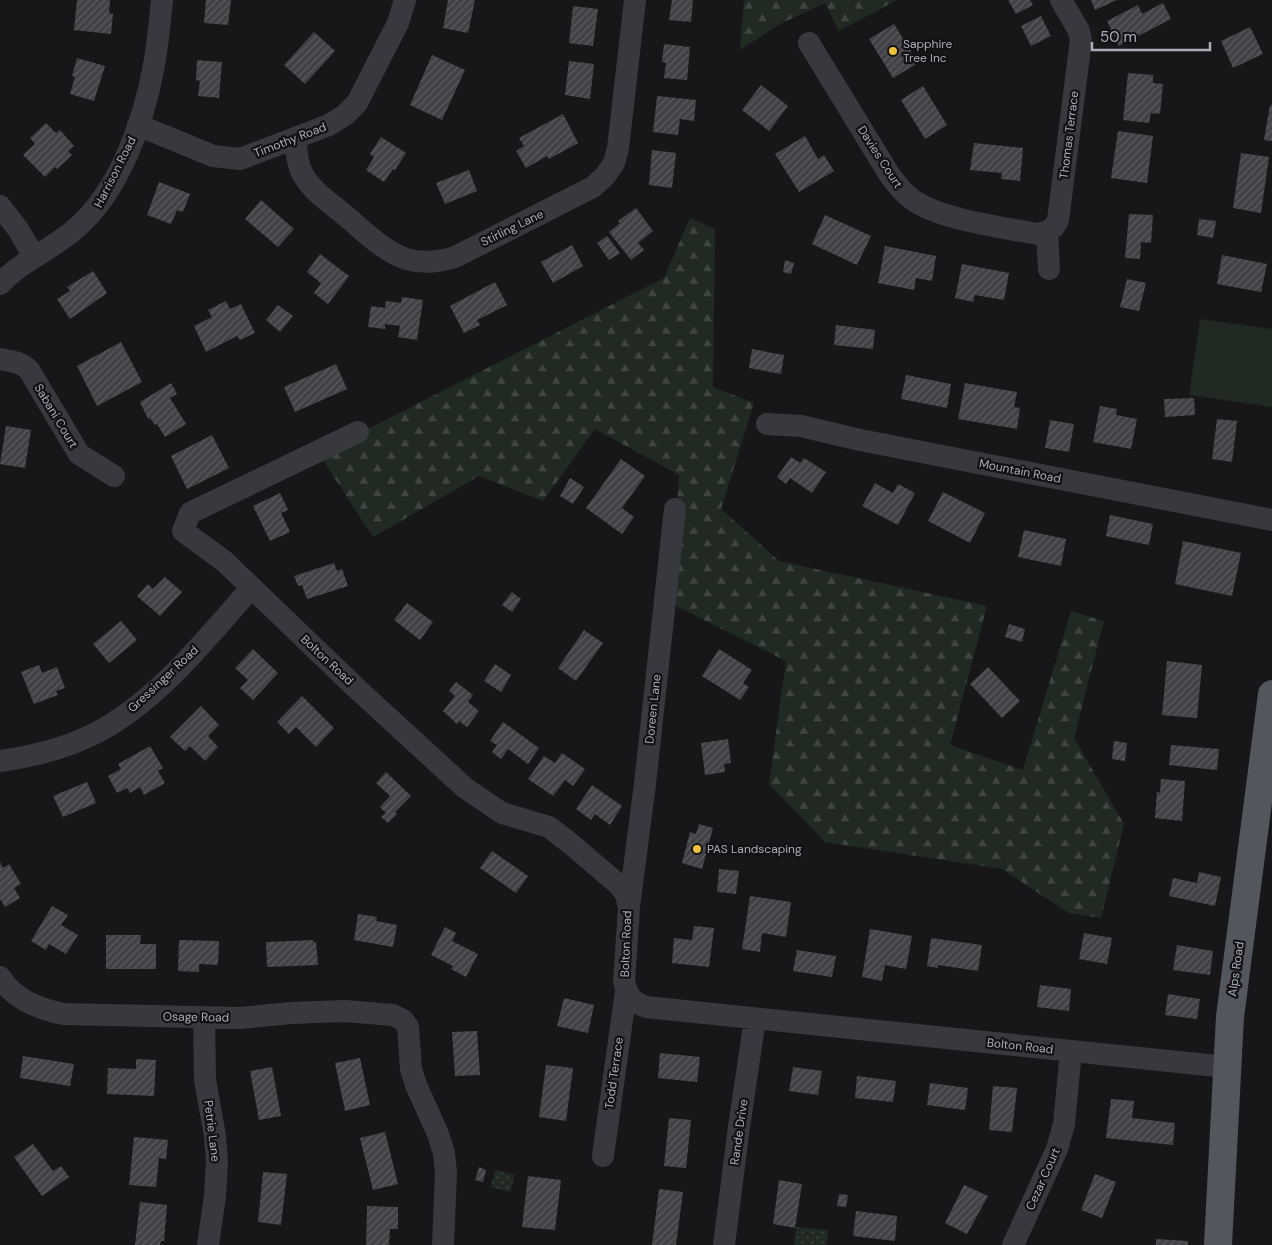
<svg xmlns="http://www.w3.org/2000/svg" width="1272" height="1245" viewBox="0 0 1272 1245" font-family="'DM Sans',sans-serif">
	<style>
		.grass { fill: #212923 }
		.forest { fill: url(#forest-firs) }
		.park { fill: url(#park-dots) }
		.building { fill: url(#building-hatch) }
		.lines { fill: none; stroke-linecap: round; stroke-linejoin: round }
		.minor { stroke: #38393e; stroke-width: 22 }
		.major { stroke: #54565d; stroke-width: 28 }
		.poi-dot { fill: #eec23a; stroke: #121214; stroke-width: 2 }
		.labels { text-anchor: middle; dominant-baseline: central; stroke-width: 4.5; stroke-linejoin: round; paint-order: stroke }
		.poi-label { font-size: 12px; fill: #aaadb9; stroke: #121214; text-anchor: start }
		.street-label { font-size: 12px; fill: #aaadb9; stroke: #121214 }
	</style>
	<defs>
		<pattern id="forest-firs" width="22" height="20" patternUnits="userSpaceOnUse" patternTransform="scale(1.25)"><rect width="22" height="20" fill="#212923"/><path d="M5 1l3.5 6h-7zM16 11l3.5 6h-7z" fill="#3f4541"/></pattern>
		<pattern id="park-dots" width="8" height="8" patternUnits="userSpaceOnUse" patternTransform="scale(1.25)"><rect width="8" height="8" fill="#212923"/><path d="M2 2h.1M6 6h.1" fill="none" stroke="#3f4541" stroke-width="1.8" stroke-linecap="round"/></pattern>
		<pattern id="building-hatch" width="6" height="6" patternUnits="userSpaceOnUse" patternTransform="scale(1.25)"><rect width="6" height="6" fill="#424246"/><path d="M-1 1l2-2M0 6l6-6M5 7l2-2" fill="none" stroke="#5b5b5f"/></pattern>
	</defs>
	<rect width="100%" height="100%" fill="#171719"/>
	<!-- grass -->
	<path class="grass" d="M1200,319L1272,329V407L1189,395Z"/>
	<!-- forest -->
	<path class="forest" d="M744,0H897L839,31L825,3L780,24L740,50Z
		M690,218L715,229L713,387L754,403L721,509L779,561L987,606L950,745L1023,770L1071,611L1104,621L1074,738L1124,824L1101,918L1069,913L1002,869L825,842L769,784L786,661L672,604L679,475L595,429L543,501L479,476L373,537L319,454L664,278Z"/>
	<!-- park -->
	<path class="park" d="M495,1170L515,1175L510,1192L491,1187Z
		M796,1227L828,1230L826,1245H794Z"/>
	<!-- building -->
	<path class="building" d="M77,0H110L109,13L113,14L111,34L74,30Z
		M206,0H231L228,25L204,23Z
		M448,0H475L468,33L443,28Z
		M672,0H693L691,22L669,20Z
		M1008,0H1030L1033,5L1016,14Z
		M1091,0H1117L1095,10Z
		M1163,3L1171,19L1119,46L1107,21L1138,5L1142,14Z
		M573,6L598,9L593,46L569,43Z
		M1041,16L1051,36L1031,46L1021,26Z
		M894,24L918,63L893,78L869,39Z
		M1250,27L1263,54L1233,68L1221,41Z
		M314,32L335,51L305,84L284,65Z
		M664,44L690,47L687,80L664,78L666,63L662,62Z
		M432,55L465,70L442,120L410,105Z
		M77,58L105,66L94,101L70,94L75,77L72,76Z
		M197,60L222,62L219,98L198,96L200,81L196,80Z
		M569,61L594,64L590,99L565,95Z
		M1128,73L1153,75V83L1163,84L1160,114L1151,113L1149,123L1123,120Z
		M761,85L788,106L769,131L742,110Z
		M923,86L947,125L925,139L901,100Z
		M657,96L696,100L694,121L680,119L678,135L653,132Z
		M1270,105H1272V141L1264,140Z
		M563,114L578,143L549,159L547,156L526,168L516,151L524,146L519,138Z
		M46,123L56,133L60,130L74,146L68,151L72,155L57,169L55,167L45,177L23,155L35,144L30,138Z
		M1118,131L1153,136L1147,183L1111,178Z
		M805,136L818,159L824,155L834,171L799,192L775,154Z
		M381,137L406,153L395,170L393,169L384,182L366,170L374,157L370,154Z
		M974,143L1023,148L1020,181L1001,179L1002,173L970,170Z
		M652,150L676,153L672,188L649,185Z
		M1241,153L1269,157L1261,213L1233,208Z
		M469,170L477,191L445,204L436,183Z
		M159,182L190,194L183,212L177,210L171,224L147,215Z
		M261,200L294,229L278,247L245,219Z
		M636,208L653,231L638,243L644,250L631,260L609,232L620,223L618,221Z
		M1129,214L1153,215L1151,243L1141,242L1140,259L1125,258Z
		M825,215L871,236L857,265L812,244Z
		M1199,219L1216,221L1213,238L1197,235Z
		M607,236L620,253L609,260L597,243Z
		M572,245L583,266L553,283L541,262Z
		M885,246L936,256L932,281L916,278L914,290L878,283Z
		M320,254L349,276L328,304L314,293L321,283L307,272Z
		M1222,255L1267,264L1261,292L1217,284Z
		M785,260L794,263L791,274L783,272Z
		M962,264L1009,273L1004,300L975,295L973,302L955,298Z
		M93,271L107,293L70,319L57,299L70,291L67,287Z
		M1127,279L1146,283L1139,311L1120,307Z
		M495,282L507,305L477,320L480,325L464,333L450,306Z
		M402,297L423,300L417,340L398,337L400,326L385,324V329L368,327L371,306L385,308L386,301L401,303Z
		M226,301L230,309L241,304L255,333L240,340L237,336L206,352L194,326L212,317L208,310Z
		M278,305L293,316L280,332L266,320Z
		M836,325L875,330L873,349L834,345Z
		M121,342L142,382L97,406L77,366Z
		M752,349L784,355L781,374L749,368Z
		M336,364L347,389L295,412L284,387Z
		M906,375L951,384L947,408L901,399Z
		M171,383L177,394L170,398L186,424L165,437L157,424L155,425L150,418L148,419L140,402Z
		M965,383L1017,392L1014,407L1020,408L1017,429L958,419Z
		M1194,398L1195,415L1165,417L1164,399Z
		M1100,406L1117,409L1116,415L1137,419L1131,449L1093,442Z
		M1217,419L1237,421L1232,462L1212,459Z
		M1050,420L1074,424L1069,452L1045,448Z
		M6,426L31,430L25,468L0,464Z
		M212,435L229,468L187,489L171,456Z
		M791,457L800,463L804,458L826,472L812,493L790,478L786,484L777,477Z
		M621,459L645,476L622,508L634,517L622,534L586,508Z
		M570,478L584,487L573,504L560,496Z
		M875,483L893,493L898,484L915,493L898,525L862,506Z
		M943,492L985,513L970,543L928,521Z
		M280,493L288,510L281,513L290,532L270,541L253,506Z
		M1110,515L1153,524L1149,545L1106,536Z
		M1024,530L1066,539L1061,566L1018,557Z
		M1183,541L1241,553L1232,596L1175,584Z
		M334,563L337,571L342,569L348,586L307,599L302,585L298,586L294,576Z
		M165,577L182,592L160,616L137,596L148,584L153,589Z
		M512,592L521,599L512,612L502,605Z
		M407,603L433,622L420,640L394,620Z
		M121,621L137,640L109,663L93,644Z
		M1009,624L1025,629L1022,642L1005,637Z
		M584,630L603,643L576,681L558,668Z
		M253,649L278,673L253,700L240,688L248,680L235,668Z
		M719,649L752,670L743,683L749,687L740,700L702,676Z
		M1167,661L1202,665L1197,718L1162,715Z
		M495,664L511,675L501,692L484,681Z
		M39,665L42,673L57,667L65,688L56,691L58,695L34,704L21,672Z
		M988,667L1020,701L1002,718L970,684Z
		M456,682L473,695L468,702L479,711L467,727L459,721L457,724L443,711L455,696L449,691Z
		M302,696L334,728L316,747L296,727L289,734L277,722Z
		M201,706L219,725L208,736L218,747L205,761L190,746L185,751L170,737Z
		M503,722L539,748L528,764L508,749L501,759L492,752L497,745L490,741Z
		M728,739L731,763L724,764L725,772L705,775L701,743Z
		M1114,741L1127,743L1125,761L1112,759Z
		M1171,745L1219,749L1217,770L1169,765Z
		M150,746L163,768L158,771L165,783L144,795L140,787L130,793L127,788L117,793L108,776L121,769L118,764Z
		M562,753L585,769L573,786L565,780L553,796L528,779L544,756L555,763Z
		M386,772L411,796L395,812L397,814L388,823L381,817L386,813L380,807L390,796L376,783Z
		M1161,779L1185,781L1182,821L1155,818L1157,792L1160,793Z
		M87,782L96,803L63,817L53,796Z
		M592,785L622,806L610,825L595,814L591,820L576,809Z
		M699,824L713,828L702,869L682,863L690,832L696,834Z
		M492,851L528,876L516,893L480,868Z
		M0,862L3,868L9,864L21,884L14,888L20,898L5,907L0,899Z
		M719,869L739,871L736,894L717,892Z
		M1199,872L1221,877L1215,906L1169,896L1173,878L1197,883Z
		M750,896L791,902L786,937L762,933L760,952L742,949Z
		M52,906L68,915L61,925L78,935L66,954L49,944L46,950L31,941Z
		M358,914L377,917L376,921L397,925L393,947L354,940Z
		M694,926L714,928L709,967L672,963L674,938L692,940Z
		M445,927L456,933L452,941L478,954L466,977L451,969L453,966L431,955Z
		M870,929L912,936L906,969L885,965L882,981L862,977Z
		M1084,933L1112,938L1107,964L1079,959Z
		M106,935H141L140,944H156V969H106Z
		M931,938L982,945L978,971L938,965V968L927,966Z
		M179,940L219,941L218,965L199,964V972L178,971Z
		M313,940V942H316L318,965L267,967L266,942Z
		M1177,945L1213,951L1210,975L1173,970Z
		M797,950L836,956L832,977L793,971Z
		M1040,985L1071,989L1069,1011L1037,1007Z
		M1168,994L1200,999L1197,1019L1165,1015Z
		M564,998L594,1005L588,1033L557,1026Z
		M477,1031L480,1075L455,1076L452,1032Z
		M660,1053L700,1057L697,1082L658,1078Z
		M23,1056L74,1064L70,1086L20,1078Z
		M360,1058L370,1105L345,1111L335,1063Z
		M136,1059L156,1060L154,1096L107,1094L108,1068L136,1069Z
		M546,1065L573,1068L566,1121L539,1117Z
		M272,1067L281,1116L259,1120L250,1071Z
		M793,1067L822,1071L818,1095L789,1091Z
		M857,1076L896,1081L893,1102L855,1098Z
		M930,1083L968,1088L965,1110L927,1105Z
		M993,1086L1017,1088L1012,1132L989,1130Z
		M1111,1099L1134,1101L1132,1118L1175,1123L1173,1145L1106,1138Z
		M669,1118L691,1120L686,1168L664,1166Z
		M385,1132L398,1184L373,1190L360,1138Z
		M134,1137L168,1140L166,1159L159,1158L156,1187L129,1185Z
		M33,1144L53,1171L61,1166L69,1177L42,1196L14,1157Z
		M479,1167L486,1170L483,1182L475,1180Z
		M263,1172L287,1174L281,1225L258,1222Z
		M1095,1174L1116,1182L1102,1218L1081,1210Z
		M528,1176L561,1180L555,1230L522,1227Z
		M779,1180L802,1184L795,1228L773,1224Z
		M964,1185L988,1196L967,1234L945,1223Z
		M659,1189L683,1192L676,1245H652Z
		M839,1194L848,1195L846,1207L837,1206Z
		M140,1202L167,1205L164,1241H161L160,1245H135Z
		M367,1206L398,1207V1229H390L389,1245H366Z
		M856,1211L897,1216L895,1241L853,1236Z
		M1156,1239L1188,1241V1245H1156Z"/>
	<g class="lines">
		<!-- minor -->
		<path class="minor" d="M809,43L889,174C896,184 903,193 913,200C942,220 1001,227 1037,234L1047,232
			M138,125L213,156L240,159L329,125L345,115L357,103L398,23L405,0
			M296,138C296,152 297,166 305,178C314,192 329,202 341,212C362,229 381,250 406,259C423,264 439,262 455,257L593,187L605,176L614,163L618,148L635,0
			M0,206L18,229L34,257
			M1049,269L1047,232L1054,227L1058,220L1081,40L1079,31L1061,0
			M0,284C21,261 51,250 74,230C119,193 144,121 154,65C158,43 160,21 162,0
			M0,359C11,361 21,362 29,370L79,454L114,476
			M767,424L801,426L860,440L1272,520
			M358,432L190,513L183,531L224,561L354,686L465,788L502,813L549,827L571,844L619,885L626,894L629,908L624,981C627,995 632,1002 646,1007L1227,1067
			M0,761C36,756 74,746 105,728C163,694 207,638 251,588
			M629,907L645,784L675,509
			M0,977C15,1000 39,1009 64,1014L240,1018L291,1013L345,1011L393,1015L403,1020L408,1027L411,1069L416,1085L438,1134L444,1153L446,1173L443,1245
			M204,1017L205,1080L215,1136L217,1161L215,1196L208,1245
			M603,1156L626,991
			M724,1245L739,1127L755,1019
			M1013,1245L1057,1149L1064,1124L1071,1051"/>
		<!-- major -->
		<path class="major" d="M1218,1245L1230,1017L1272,694"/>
	</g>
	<!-- markers -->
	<g class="poi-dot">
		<circle cx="893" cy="51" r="5"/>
		<circle cx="697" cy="849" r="5"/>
	</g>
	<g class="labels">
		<!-- poi labels -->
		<g class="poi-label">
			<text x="903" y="44">Sapphire<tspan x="903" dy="14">Tree Inc</tspan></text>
			<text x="707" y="849">PAS Landscaping</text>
		</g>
		<!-- street labels -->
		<g class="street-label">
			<text transform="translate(1069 135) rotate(-83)">Thomas Terrace</text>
			<text transform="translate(290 140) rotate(-21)">Timothy Road</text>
			<text transform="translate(880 157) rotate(57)">Davies Court</text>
			<text transform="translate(115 172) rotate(-63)">Harrison Road</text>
			<text transform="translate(512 228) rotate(-26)">Stirling Lane</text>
			<text transform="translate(56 416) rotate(59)">Sabani Court</text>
			<text transform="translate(1020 471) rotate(11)">Mountain Road</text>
			<text transform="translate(327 660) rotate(43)">Bolton Road</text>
			<text transform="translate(163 679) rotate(-43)">Gressinger Road</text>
			<text transform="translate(653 709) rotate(-84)">Doreen Lane</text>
			<text transform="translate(626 944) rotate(-88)">Bolton Road</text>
			<text transform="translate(1236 969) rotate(-82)">Alps Road</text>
			<text transform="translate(196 1017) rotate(1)">Osage Road</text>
			<text transform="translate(1020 1046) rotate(6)">Bolton Road</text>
			<text transform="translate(614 1073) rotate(-82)">Todd Terrace</text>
			<text transform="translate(212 1131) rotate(83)">Petrie Lane</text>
			<text transform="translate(739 1132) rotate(-82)">Rande Drive</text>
			<text transform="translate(1043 1179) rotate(-66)">Cezar Court</text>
		</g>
	</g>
	<!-- scale -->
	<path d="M1092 42v8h118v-8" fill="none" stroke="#aaadb9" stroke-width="2.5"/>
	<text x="1100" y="42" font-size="15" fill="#aaadb9" stroke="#121214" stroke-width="4" paint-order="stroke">50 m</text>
</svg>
